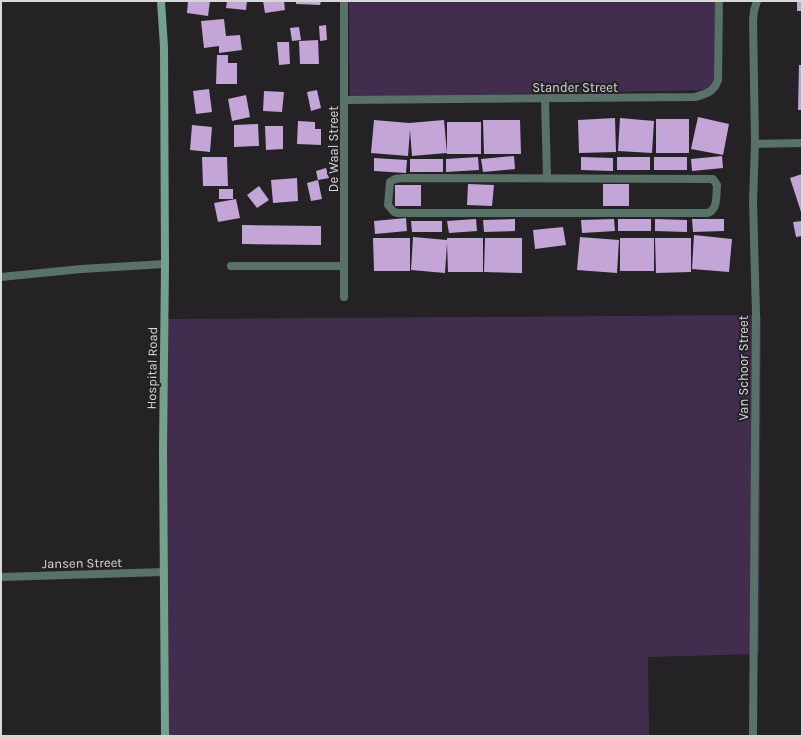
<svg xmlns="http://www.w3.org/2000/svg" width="803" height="737" viewBox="0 0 803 737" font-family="Karla,sans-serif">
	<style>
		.green { fill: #422d4f }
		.building { fill: #c3a5d8 }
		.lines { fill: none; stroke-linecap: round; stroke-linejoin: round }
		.lane { stroke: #587267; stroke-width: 8 }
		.street { stroke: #587267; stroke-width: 8 }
		.secondary { stroke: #74a08e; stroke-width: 8 }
		.labels { text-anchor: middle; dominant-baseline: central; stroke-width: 4; stroke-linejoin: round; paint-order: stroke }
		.street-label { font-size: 13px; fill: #d8d7d9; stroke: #242225 }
	</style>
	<rect width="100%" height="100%" fill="#242225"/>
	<!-- green -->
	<path class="green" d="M349,1H717L715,90L350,97Z
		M761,315L759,654L648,657L649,736H166L164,319Z"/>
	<!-- building -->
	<path class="building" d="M188,1H210L208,16L187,13Z
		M227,1H247L246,10L226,8Z
		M263,1H284L285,10L265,13Z
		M296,1H321L320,5L296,4Z
		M797,1H802V11H797Z
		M224,19L226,36L240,35L242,50L219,53V46L204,48L201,21Z
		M326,25L327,40L320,41L319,26Z
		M299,27L301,40L292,41L290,28Z
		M318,40L319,64H300L299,41Z
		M277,42H289L290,64L279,65Z
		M217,55H228V63H237V84H216Z
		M799,65H802V110H798Z
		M209,89L212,112L196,114L193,91Z
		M317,90L321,108L311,111L307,92Z
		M264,91L284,92L282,112L263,111Z
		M246,95L250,117L232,121L228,99Z
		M698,117L729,124L723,155L691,149Z
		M615,118L616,152L579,153L578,120Z
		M620,118L654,121L652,153L618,151Z
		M656,119H689V153H656Z
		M374,120L409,123L444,120L447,153L412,156L410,130L408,156L371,153Z
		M483,120H520L521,154H484Z
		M298,121L315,122V129H321V145L297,144Z
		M447,122H481V154H447Z
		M258,124L259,146L234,147V125Z
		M192,125L212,127L210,152L190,150Z
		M265,126H283V149L266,150Z
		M514,156L515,169L483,172L481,159Z
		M722,156L723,168L692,171L691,159Z
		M202,157H227L228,186H203Z
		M478,157L479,170L446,172V159Z
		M581,157L613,158V171L581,170Z
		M617,157H650V170H617Z
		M654,157H687V170H654Z
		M374,158L407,160L406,173L374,171Z
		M410,159H443V172H410Z
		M326,168L329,178L318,180L322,199L311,201L307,183L318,180L316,171Z
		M802,174V215L790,178Z
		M297,178L298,201L273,203L271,180Z
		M468,184L494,185L492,206L467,205Z
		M603,184H629V206H603Z
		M395,185H421V206H395Z
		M259,186L269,200L257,208L247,195Z
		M219,189H233V199H219Z
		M236,199L240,218L218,222L214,203Z
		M406,218L407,231L375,234L374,221Z
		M476,219L477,231L449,233L447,221Z
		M515,219V231L484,232L483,220Z
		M614,219L615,231L582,233L581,220Z
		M618,219H651V231H618Z
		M655,219L687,220V232L655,231Z
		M692,219H724V231L693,232Z
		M411,221H442V232H412Z
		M802,221V236L796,237L793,222Z
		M242,225L321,226V245L242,244Z
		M563,227L566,245L535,249L533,230Z
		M694,235L732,239L729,272L692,269Z
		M413,237L447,240V238H483V272H448L447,243L445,273L411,270Z
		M580,237L619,240L617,273L577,270Z
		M373,238H410V271H374Z
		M485,238H522V273L484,272Z
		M620,238H654V271H620Z
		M655,238H691V272L656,273Z"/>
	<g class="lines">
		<!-- lane -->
		<path class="lane" d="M231,266H344
			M1,277L81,269L165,264"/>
		<!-- street -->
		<path class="street" d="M545,99L547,178
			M345,100L695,97C706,94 714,92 718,80L719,1
			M755,144L802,143
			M404,178L713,179L717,185C716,195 718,211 707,213H398L394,212L388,205L390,182L395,179Z
			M344,297V1
			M1,577L164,572
			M753,736L756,314L753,201L755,144L753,20L754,11L757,1"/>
		<!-- secondary -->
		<path class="secondary" d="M161,1L164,47L165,264L163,450L165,736"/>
	</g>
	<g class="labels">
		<!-- street labels -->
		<g class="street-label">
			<text x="575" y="87">Stander Street</text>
			<text transform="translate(333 149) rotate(-90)">De Waal Street</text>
			<text transform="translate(152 368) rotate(-89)">Hospital Road</text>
			<text transform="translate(743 368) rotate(-90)">Van Schoor Street</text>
			<text transform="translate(82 563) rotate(-1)">Jansen Street</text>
		</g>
	</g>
	<!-- border -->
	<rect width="803" height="737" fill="none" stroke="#d8d7d9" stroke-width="4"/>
</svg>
